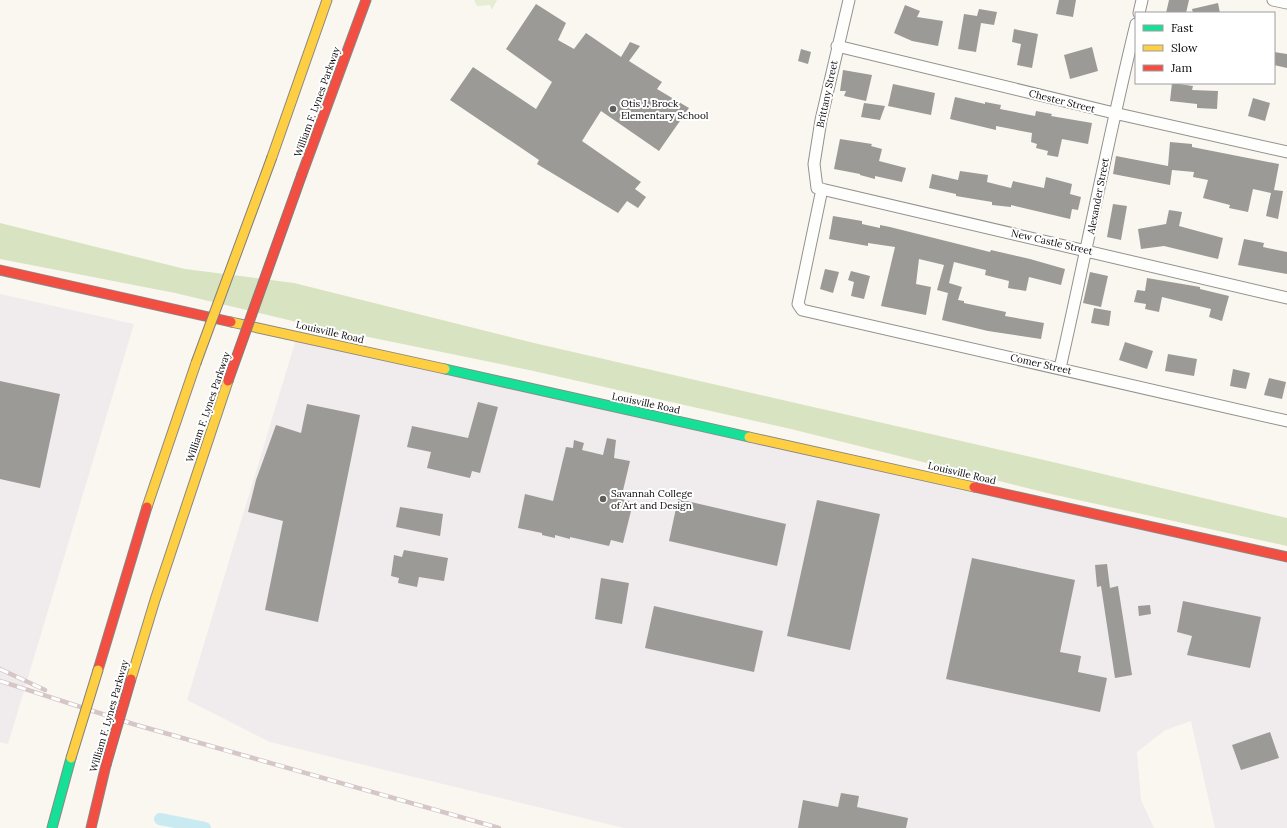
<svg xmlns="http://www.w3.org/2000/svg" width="1287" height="828" viewBox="0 0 1287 828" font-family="Lora,serif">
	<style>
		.industrial { fill: #f0ebed }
		.green { fill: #e7edd2 }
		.forest { fill: #d8e4c1 }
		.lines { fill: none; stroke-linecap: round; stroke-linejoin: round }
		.canal { stroke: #caeaf1; stroke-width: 12 }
		.building { fill: #9c9a97 }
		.street-casing { stroke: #93928f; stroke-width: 13 }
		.fast-casing { stroke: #8a8886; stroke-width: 11 }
		.slow-casing { stroke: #8a8886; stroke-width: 11 }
		.jam-casing { stroke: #8a8886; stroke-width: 11 }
		.street { stroke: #fefefd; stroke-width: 11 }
		.fast { stroke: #16e098; stroke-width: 9 }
		.slow { stroke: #ffcf43; stroke-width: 9 }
		.jam { stroke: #f24e42; stroke-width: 9 }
		.rail-casing { stroke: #d5c6c7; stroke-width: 4.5 }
		.rail { stroke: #fff; stroke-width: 3; stroke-dasharray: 9; stroke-linecap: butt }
		.slow-bridge-casing { stroke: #807f7c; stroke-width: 11; stroke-linecap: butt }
		.jam-bridge-casing { stroke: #807f7c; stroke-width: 11; stroke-linecap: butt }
		.slow-bridge { stroke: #ffcf43; stroke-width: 9 }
		.jam-bridge { stroke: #f24e42; stroke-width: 9 }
		.poi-dot { fill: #5f5e5c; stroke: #fff; stroke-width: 1.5 }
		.labels { text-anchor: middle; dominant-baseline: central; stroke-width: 4; stroke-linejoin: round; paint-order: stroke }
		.street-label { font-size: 10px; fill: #0c0c0c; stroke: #fff }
		.poi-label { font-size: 10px; fill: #0c0c0c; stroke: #fff; text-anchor: start }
	</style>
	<rect width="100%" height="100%" fill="#faf7f1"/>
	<!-- industrial -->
	<path class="industrial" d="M0,294L134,324L8,744L0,742Z
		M297,336L1287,557V828H1215L1191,721L1165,730L1137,752L1141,800L1154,828H624L270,742L187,700Z"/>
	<!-- green -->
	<path class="green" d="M474,0H497L492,10L490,5L477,6Z"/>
	<!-- forest -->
	<path class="forest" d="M0,223L185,269L294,283L534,343L1057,463L1287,518V546L1051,494L791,429L529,370L305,324L175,293L0,259Z"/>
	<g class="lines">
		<!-- canal -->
		<path class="canal" d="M160,819L205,828"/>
	</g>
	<!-- building -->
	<path class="building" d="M1059,0H1076L1073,17L1056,14Z
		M1169,0H1189L1186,13H1166Z
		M1218,3L1220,13H1193L1192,9Z
		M536,4L566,23L558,40L574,49L586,33L621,57L630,42L640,46L629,61L662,82L657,89L689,108L659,151L601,111L582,141L641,182L635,189L646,197L638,208L627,201L618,213L537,164L539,160L450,100L473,67L536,109L552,82L506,49Z
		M905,5L920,11L917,17L943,21L938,46L912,41L894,33Z
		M979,9L997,12L994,25L981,23L976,52L958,49L964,14L977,16Z
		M1014,29L1038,34L1032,68L1017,65L1021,44L1012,42Z
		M1092,47L1098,71L1070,79L1064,55Z
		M801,49L811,52L808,64L798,61Z
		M1274,52L1287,54V68L1274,65Z
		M843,70L872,75L866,101L844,96L846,91H840Z
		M1172,83L1193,86L1192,90L1218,91L1217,109L1197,108V104L1170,101Z
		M893,84L935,93L931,115L888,106Z
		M955,97L985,104V102L1001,105L1000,109L1035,116L1036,111L1052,114L1051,116L1092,123L1088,144L1062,139L1058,157L1047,155L1048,151L1036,148L1037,144L1031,142L1032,133L996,126V130L950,119Z
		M1253,98L1270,103L1265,121L1248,116Z
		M864,103L885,106L880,120L861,117Z
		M840,139L872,144L871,146L882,149L879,161L906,168L902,182L875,176V179L860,175V174L834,169Z
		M1170,142L1192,144V147L1279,164L1274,190L1283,191L1278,219L1266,216L1271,193L1253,189L1248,212L1229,208L1230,205L1203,198L1208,180L1193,177L1194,172L1172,170L1170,185L1113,174L1116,156L1168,166Z
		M960,171L988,175L987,182L1011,188L1013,181L1044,188L1046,177L1072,184L1070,194L1081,197L1078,210L1072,209L1070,219L1011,205V207L992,205V202L956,196V194L929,188L932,174L958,180Z
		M1113,204L1127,206L1121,240L1107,237Z
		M1169,210L1182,212L1179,226L1223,238L1218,259L1164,246L1141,249L1138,229L1166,224Z
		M833,216L862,221V224L880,228V225L890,227L990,252L991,250L1030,259L1065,269L1061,285L1029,277L1026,291L1008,288L1009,281L985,275L986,270L954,262L949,283L962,287L958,300L964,301V303L1006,312L1005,316L1044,323L1041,339L988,331L942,320L948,293L937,290L944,265L919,259L916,284L931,287L926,315L881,306L895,247L868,243V246L829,239Z
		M1244,239L1264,243L1263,247L1287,252V274L1238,265Z
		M825,269L839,272L833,293L820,289Z
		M851,271L870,276L864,299L851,296L854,282L848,280Z
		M1090,272L1108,276L1101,307L1083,303Z
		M1147,278L1200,287V289L1229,296L1222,321L1209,317L1211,309L1162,297L1159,312L1145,309L1146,304L1134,302L1137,290L1145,291Z
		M1094,308L1111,311L1109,326L1091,323Z
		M1125,342L1153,351L1147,369L1119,360Z
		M1168,354L1197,359L1194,376L1165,371Z
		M1233,369L1250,373L1246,389L1230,386Z
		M1269,378L1286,382L1282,399L1264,395Z
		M0,381L60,394L40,488L0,479Z
		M478,402L498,407L480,473L472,471L470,478L427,468L431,452L407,447L412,426L468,438Z
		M307,404L360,415L318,622L265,610L283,521L248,512L256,480L276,425L301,433Z
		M607,438L616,440L614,458L630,461L621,499L629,501L627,510L631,511L623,543L611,540L609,546L570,537V539L555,535V538L542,535V533L518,528L525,494L553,501L566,447L573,448L574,440L584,443L582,450L603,455Z
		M678,499L786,524L777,566L669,541Z
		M817,500L880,514L850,650L787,636Z
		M400,507L443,514L440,536L396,527Z
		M404,550L448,558L444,581L419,577L417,587L398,583L399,578L391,576L394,555L402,557Z
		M972,558L1075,580L1060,652L1081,656L1078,672L1107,678L1100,712L946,679Z
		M1107,564L1110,588L1118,586L1132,675L1115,678L1101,586L1097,587L1095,565Z
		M601,578L629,583L622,624L595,619Z
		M1183,601L1261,617L1250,668L1187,655L1192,636L1177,632Z
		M1150,605L1151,614L1139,616L1138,606Z
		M654,606L763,631L754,672L645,648Z
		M1270,732L1279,758L1241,770L1232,745Z
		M841,793L859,796L857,807L908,818L906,828H798L803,800L838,807Z"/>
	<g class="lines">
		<!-- street casing -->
		<g class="street-casing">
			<path id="street" d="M849,0L821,120L814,164L817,188L1287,298
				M1273,0L1287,3
				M1139,13L1142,0
				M837,46L1114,113L1287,152
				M822,189L798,304L802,310L1287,421
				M1060,368C1086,254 1108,138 1136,24"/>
		</g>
		<!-- fast casing -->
		<g class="fast-casing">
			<path id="fast" d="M445,369L749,437
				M52,828L71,758"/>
		</g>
		<!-- slow casing -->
		<g class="slow-casing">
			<path id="slow" d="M272,157L327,0
				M231,322L445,369
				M749,437L974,487
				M147,507L196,363
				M131,679L155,600L228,381"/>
		</g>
		<!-- jam casing -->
		<g class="jam-casing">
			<path id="jam" d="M302,174L366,0
				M0,270L231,322
				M974,487L1287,557
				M98,670L147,507
				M91,828L106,765"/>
		</g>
		<!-- street -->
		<use href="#street" class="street"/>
		<!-- fast -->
		<use href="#fast" class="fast"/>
		<!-- slow -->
		<use href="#slow" class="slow"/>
		<!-- jam -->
		<use href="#jam" class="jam"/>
		<!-- rail casing -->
		<g class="rail-casing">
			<path id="rail" d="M0,669L45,690
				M0,681L133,724L499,828"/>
		</g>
		<!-- rail -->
		<use href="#rail" class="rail"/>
		<!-- slow-bridge casing -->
		<g class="slow-bridge-casing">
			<path id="slow-bridge" d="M196,363L272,157
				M71,758L98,670"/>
		</g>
		<!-- jam-bridge casing -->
		<g class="jam-bridge-casing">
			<path id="jam-bridge" d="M228,381L302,174
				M106,765L131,679"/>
		</g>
		<!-- slow-bridge -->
		<use href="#slow-bridge" class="slow-bridge"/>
		<!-- jam-bridge -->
		<use href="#jam-bridge" class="jam-bridge"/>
	</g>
	<!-- markers -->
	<g class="poi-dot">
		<circle cx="613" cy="109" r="4"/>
		<circle cx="603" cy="499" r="4"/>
	</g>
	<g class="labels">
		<!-- street labels -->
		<g class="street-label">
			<text transform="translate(827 94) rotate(-78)">Brittany Street</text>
			<text transform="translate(1062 101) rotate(14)">Chester Street</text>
			<text transform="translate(317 102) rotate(-70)">William F. Lynes Parkway</text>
			<text transform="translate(1098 196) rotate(-79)">Alexander Street</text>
			<text transform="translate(1052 242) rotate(13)">New Castle Street</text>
			<text transform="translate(330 332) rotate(13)">Louisville Road</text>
			<text transform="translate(1041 364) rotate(13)">Comer Street</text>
			<text transform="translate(646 403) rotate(12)">Louisville Road</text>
			<text transform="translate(208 407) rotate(-71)">William F. Lynes Parkway</text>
			<text transform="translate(962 473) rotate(13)">Louisville Road</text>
			<text transform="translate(109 716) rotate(-74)">William F. Lynes Parkway</text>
		</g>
		<!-- poi labels -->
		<g class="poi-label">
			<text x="621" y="103">Otis J. Brock<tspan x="621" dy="12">Elementary School</tspan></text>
			<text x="611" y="493">Savannah College<tspan x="611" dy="12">of Art and Design</tspan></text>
		</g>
	</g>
	<!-- legend -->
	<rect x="1135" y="12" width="140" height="72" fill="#ffffff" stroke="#9e9e9e"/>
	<rect x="1143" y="25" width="20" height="6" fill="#16e098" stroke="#9e9e9e"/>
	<text x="1171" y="32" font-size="12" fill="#0c0c0c">Fast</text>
	<rect x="1143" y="45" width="20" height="6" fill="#ffcf43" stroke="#9e9e9e"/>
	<text x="1171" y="52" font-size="12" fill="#0c0c0c">Slow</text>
	<rect x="1143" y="65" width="20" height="6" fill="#f24e42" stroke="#9e9e9e"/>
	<text x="1171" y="72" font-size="12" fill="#0c0c0c">Jam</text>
</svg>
